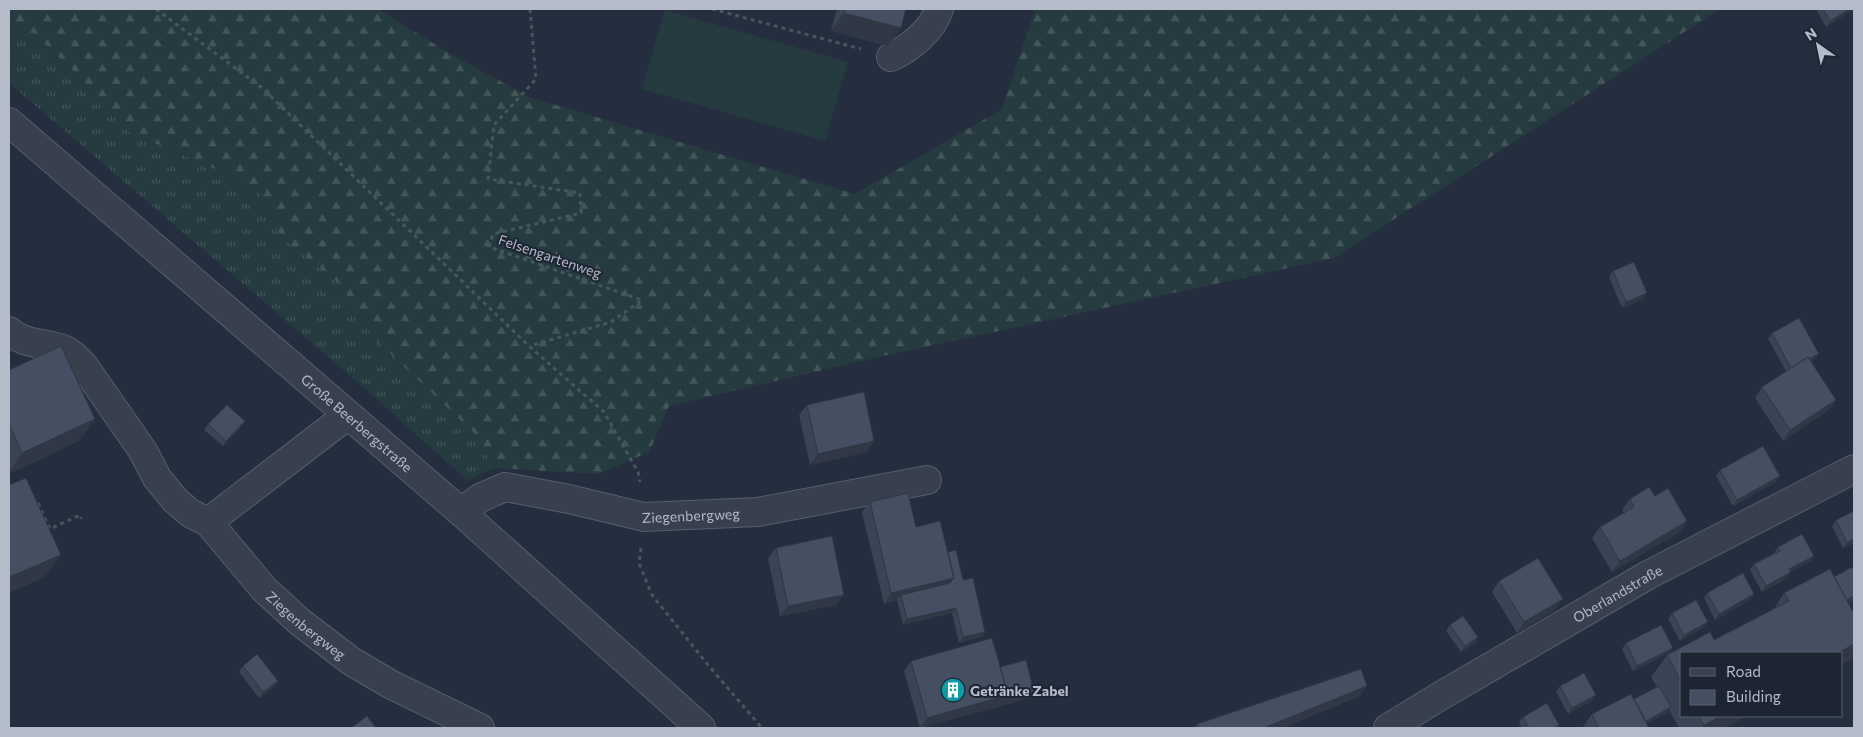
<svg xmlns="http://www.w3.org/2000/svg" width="1863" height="737" viewBox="0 0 1863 737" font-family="Commissioner,sans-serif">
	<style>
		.grass { fill: url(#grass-tufts) }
		.forest { fill: url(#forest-firs) }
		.pitch { fill: #263b3f }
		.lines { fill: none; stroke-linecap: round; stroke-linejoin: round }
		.minor-casing { stroke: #565e6c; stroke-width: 30 }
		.path { stroke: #44585c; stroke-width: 3; stroke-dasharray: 4 4; stroke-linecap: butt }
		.minor { stroke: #38404e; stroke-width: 28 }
		.wall { fill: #3b4454 }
		.shaded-wall { fill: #303745 }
		.building { fill: #454f62; stroke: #303745 }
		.labels { text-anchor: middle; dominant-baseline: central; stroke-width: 4; stroke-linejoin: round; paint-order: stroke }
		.street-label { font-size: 14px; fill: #b4bbc9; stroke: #1d2533 }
		.poi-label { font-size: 14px; font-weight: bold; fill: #b4bbc9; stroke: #1d2533; text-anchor: start }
	</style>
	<defs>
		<pattern id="grass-tufts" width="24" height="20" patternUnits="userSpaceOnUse" patternTransform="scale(1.25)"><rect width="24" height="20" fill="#263b3f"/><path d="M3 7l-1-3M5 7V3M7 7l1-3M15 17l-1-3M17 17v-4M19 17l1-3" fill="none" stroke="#435559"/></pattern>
		<pattern id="forest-firs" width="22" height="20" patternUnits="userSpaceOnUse" patternTransform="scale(1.25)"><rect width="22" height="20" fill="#263b3f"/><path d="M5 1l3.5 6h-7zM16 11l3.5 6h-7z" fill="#435559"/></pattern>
	</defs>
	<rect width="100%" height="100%" fill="#242e3e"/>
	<!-- grass -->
	<path class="grass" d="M9,32L33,33L84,81L129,132L211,167L257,190L281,237L339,283L374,338L473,432L494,468L468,481L370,393L9,83Z"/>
	<!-- forest -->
	<path class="forest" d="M9,9H378L449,53L529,97L855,194L1002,109L1035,9H1720L1334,258L874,358L669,406L649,452L598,474L494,468L473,432L374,338L339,283L281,237L257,190L211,167L129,132L84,81L33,33L9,32Z"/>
	<!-- pitch -->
	<path class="pitch" d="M665,10L848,62L825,141L642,89Z"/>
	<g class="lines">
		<!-- minor casing -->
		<g class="minor-casing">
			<g id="minor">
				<path d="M891,57C910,48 933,30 939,9"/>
				<path id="s1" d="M9,122L461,512L701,728"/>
				<path id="s2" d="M9,331C25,346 47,342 65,350C73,354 78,360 84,366L143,451L157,478L175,500L190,513L208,522L264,589L300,622L351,661L390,684L480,728"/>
				<path id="s3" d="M461,512L480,498L505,487L569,499L644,517L758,512L927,480"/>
				<path d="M208,522L348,415"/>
				<path id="s4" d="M1388,728L1437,698L1648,575L1854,469"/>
			</g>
		</g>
		<!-- path -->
		<path class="path" d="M156,9L262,88L530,347L604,412L638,472L640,482
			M530,9L536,79L494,125L488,179L580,193L581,213L493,234L489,247L642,300L611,322L530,346
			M712,9L861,49
			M38,503L50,529L80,515L81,519
			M641,548L639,563L652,595L708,665L762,728"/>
		<!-- minor -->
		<use href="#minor" class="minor"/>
	</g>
	<!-- wall -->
	<path class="wall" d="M837,9H906L888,46L831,31Z
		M1816,9H1853L1851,11L1826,27Z
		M1613,271L1643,299L1622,308L1609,277Z
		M1772,333L1815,359L1811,362L1836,400L1829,410L1783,441L1755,398L1762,387L1786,371L1768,339Z
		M9,370L95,419L79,441L9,474Z
		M807,405L874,441L867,452L810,465L799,415Z
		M208,424L241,427L223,446L204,430Z
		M1720,470L1780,476L1776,482L1733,506L1716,476Z
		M1655,496L1680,532L1612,572L1592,538L1600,527L1624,513L1622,510L1630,499Z
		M870,502L916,527L948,552L963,580L982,637L959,643L952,613L903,625L897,600L884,604L862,512Z
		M1836,520L1854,543L1843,548L1832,526Z
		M1778,547L1814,556L1811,561L1790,572L1787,578L1762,592L1750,570L1754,564L1774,553Z
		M776,548L836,605L780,616L768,558Z
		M1854,571V600L1848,603L1851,660L1682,653V716H1747L1723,728H1679L1669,710L1667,713L1646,724L1649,728H1582L1592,714L1634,700L1657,687L1651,677L1667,655L1714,640L1774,609L1784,593Z
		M1499,581L1556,609L1517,633L1492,592Z
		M1707,593L1754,594L1750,600L1715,620L1704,598Z
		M1672,613L1708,622L1704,627L1680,641L1668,619Z
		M1450,625L1478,637L1475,643L1461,652L1446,631Z
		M1626,643L1673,648L1669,653L1633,671L1622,649Z
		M911,661L1000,667L1034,692L1030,698L920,728L904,671Z
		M243,666L278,681L275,686L259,698L239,672Z
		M1367,686L1360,696L1282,728H1194L1197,724Z
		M1560,686L1592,701L1568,714L1556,692Z
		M1523,717L1559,725L1557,728H1522L1519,722Z"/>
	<!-- shaded-wall -->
	<path class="shaded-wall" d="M1850,9H1853L1851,11L1826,27L1830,21Z
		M844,13L901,28L888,46L831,31Z
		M1647,293L1643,299L1622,308L1626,302Z
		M1819,354L1815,359L1788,375L1792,369Z
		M1836,400L1829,410L1783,441L1790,430Z
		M95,419L79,441L9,474V472L22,453Z
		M245,421L241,427L223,446L226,441Z
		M874,441L867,452L810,465L818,454Z
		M1780,476L1776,482L1733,506L1737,500Z
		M1687,521L1680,532L1612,572L1620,561Z
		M1854,539V543L1843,548L1847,543Z
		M61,555L45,577L9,593V577Z
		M1814,556L1811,561L1785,575L1789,569Z
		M1791,572L1787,578L1762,592L1766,586Z
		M954,578L946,588L901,595L897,600L884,604L891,593Z
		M1754,594L1750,600L1715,620L1719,614Z
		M844,595L836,605L780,616L788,606Z
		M1854,596V600L1836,609L1840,604Z
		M1563,599L1556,609L1517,633L1524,622Z
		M956,608L952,613L903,625L907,619Z
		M1708,622L1704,627L1680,641L1684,635Z
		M985,632L982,637L959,643L963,637Z
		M1478,637L1475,643L1461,652L1465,646Z
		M1854,644V655L1851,660L1842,665V653H1838Z
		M1673,648L1669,653L1633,671L1637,666Z
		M278,681L275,686L259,698L263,692Z
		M1367,686L1360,696L1282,728H1266V727Z
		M1034,692L1030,698L1001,706L1004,700Z
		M1008,695L1001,706L920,728L927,718Z
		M1596,695L1592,701L1568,714L1572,708Z
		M1671,707L1667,713L1642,726L1646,721Z
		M1721,716H1747L1723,728H1701L1704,725Z"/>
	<!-- building -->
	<path class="building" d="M845,9H906L901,28L844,13Z
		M1823,9H1850L1830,21Z
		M1634,262L1647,293L1626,302L1613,271Z
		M1799,318L1819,354L1809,359L1808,357L1791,368L1772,333Z
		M61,346L95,419L22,453L9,424V370Z
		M1808,357L1836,400L1790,430L1762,387Z
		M864,392L874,441L818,454L807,405Z
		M227,405L245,421L226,441L208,424Z
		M1763,446L1780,476L1737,500L1720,470Z
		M26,478L61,555L9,577V485Z
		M1649,487L1655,496L1668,488L1687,521L1620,561L1600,527L1634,507L1630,499Z
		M908,493L916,527L940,521L954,578L891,593L870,502Z
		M1854,511V539L1847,543L1836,520Z
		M1802,534L1814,556L1789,569L1791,572L1766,586L1754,564L1780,551L1778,547Z
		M832,536L844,595L788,606L776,548Z
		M956,550L963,580L973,578L985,632L963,637L956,608L907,619L901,595L950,583L954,578L948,552Z
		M1538,558L1563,599L1524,622L1499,581Z
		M1852,567L1854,571V596L1847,600L1834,577Z
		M1830,569L1854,614V644L1838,653H1682V683L1667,655L1710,632L1714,640L1789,601L1784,593Z
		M1743,573L1754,594L1719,614L1707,593Z
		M1696,600L1708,622L1684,635L1672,613Z
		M1463,616L1478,637L1465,646L1450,625Z
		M1661,625L1673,648L1637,666L1626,643Z
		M992,638L1008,695L927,718L911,661Z
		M257,654L278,681L263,692L243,666Z
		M1026,660L1034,692L1004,700L1008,695L1000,667Z
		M1361,669L1367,686L1266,727L1267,728H1200L1197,724Z
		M1584,673L1596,695L1572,708L1560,686Z
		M1659,686L1671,707L1646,721L1634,699Z
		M1631,694L1649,728H1595L1598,726L1592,714Z
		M1547,703L1559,725L1553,728H1529L1523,717Z
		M367,716L376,728H351Z
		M1699,716H1721L1704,725Z"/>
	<!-- icons -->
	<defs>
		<g id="building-disc" transform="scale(1.25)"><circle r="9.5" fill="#0f9aa8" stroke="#1d2533"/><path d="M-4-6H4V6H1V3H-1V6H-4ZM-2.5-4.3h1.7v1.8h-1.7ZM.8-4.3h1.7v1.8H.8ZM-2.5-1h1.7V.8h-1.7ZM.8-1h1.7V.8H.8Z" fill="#fff"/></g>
	</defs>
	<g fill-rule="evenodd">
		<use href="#building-disc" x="953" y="690"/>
	</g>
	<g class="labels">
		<!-- street labels -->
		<g class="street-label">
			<text transform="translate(550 256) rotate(19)">Felsengartenweg</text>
			<text stroke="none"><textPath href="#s1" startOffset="460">Große Beerbergstraße</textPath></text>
			<text stroke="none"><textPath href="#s3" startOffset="240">Ziegenbergweg</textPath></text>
			<text stroke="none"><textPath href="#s4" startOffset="266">Oberlandstraße</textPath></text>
			<text stroke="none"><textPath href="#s2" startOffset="430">Ziegenbergweg</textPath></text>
		</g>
		<!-- poi labels -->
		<g class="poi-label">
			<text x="970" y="690">Getränke Zabel</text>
		</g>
	</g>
	<!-- border -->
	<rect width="1863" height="737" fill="none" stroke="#b4bbc9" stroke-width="20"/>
	<!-- legend -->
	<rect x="1680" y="652" width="162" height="65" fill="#1d2533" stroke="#59616f"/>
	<rect x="1690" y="668" width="25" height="8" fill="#38404e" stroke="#59616f"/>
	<text x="1726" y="677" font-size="15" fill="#b4bbc9">Road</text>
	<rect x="1690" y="690" width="25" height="15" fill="#454f62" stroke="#59616f"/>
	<text x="1726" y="702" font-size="15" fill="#b4bbc9">Building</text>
	<!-- north arrow -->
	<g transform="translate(1818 45) rotate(327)" stroke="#1d2533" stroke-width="4" paint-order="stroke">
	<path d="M0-4L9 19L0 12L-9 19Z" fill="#b4bbc9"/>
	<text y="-8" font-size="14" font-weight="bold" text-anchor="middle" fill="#b4bbc9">N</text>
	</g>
</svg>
